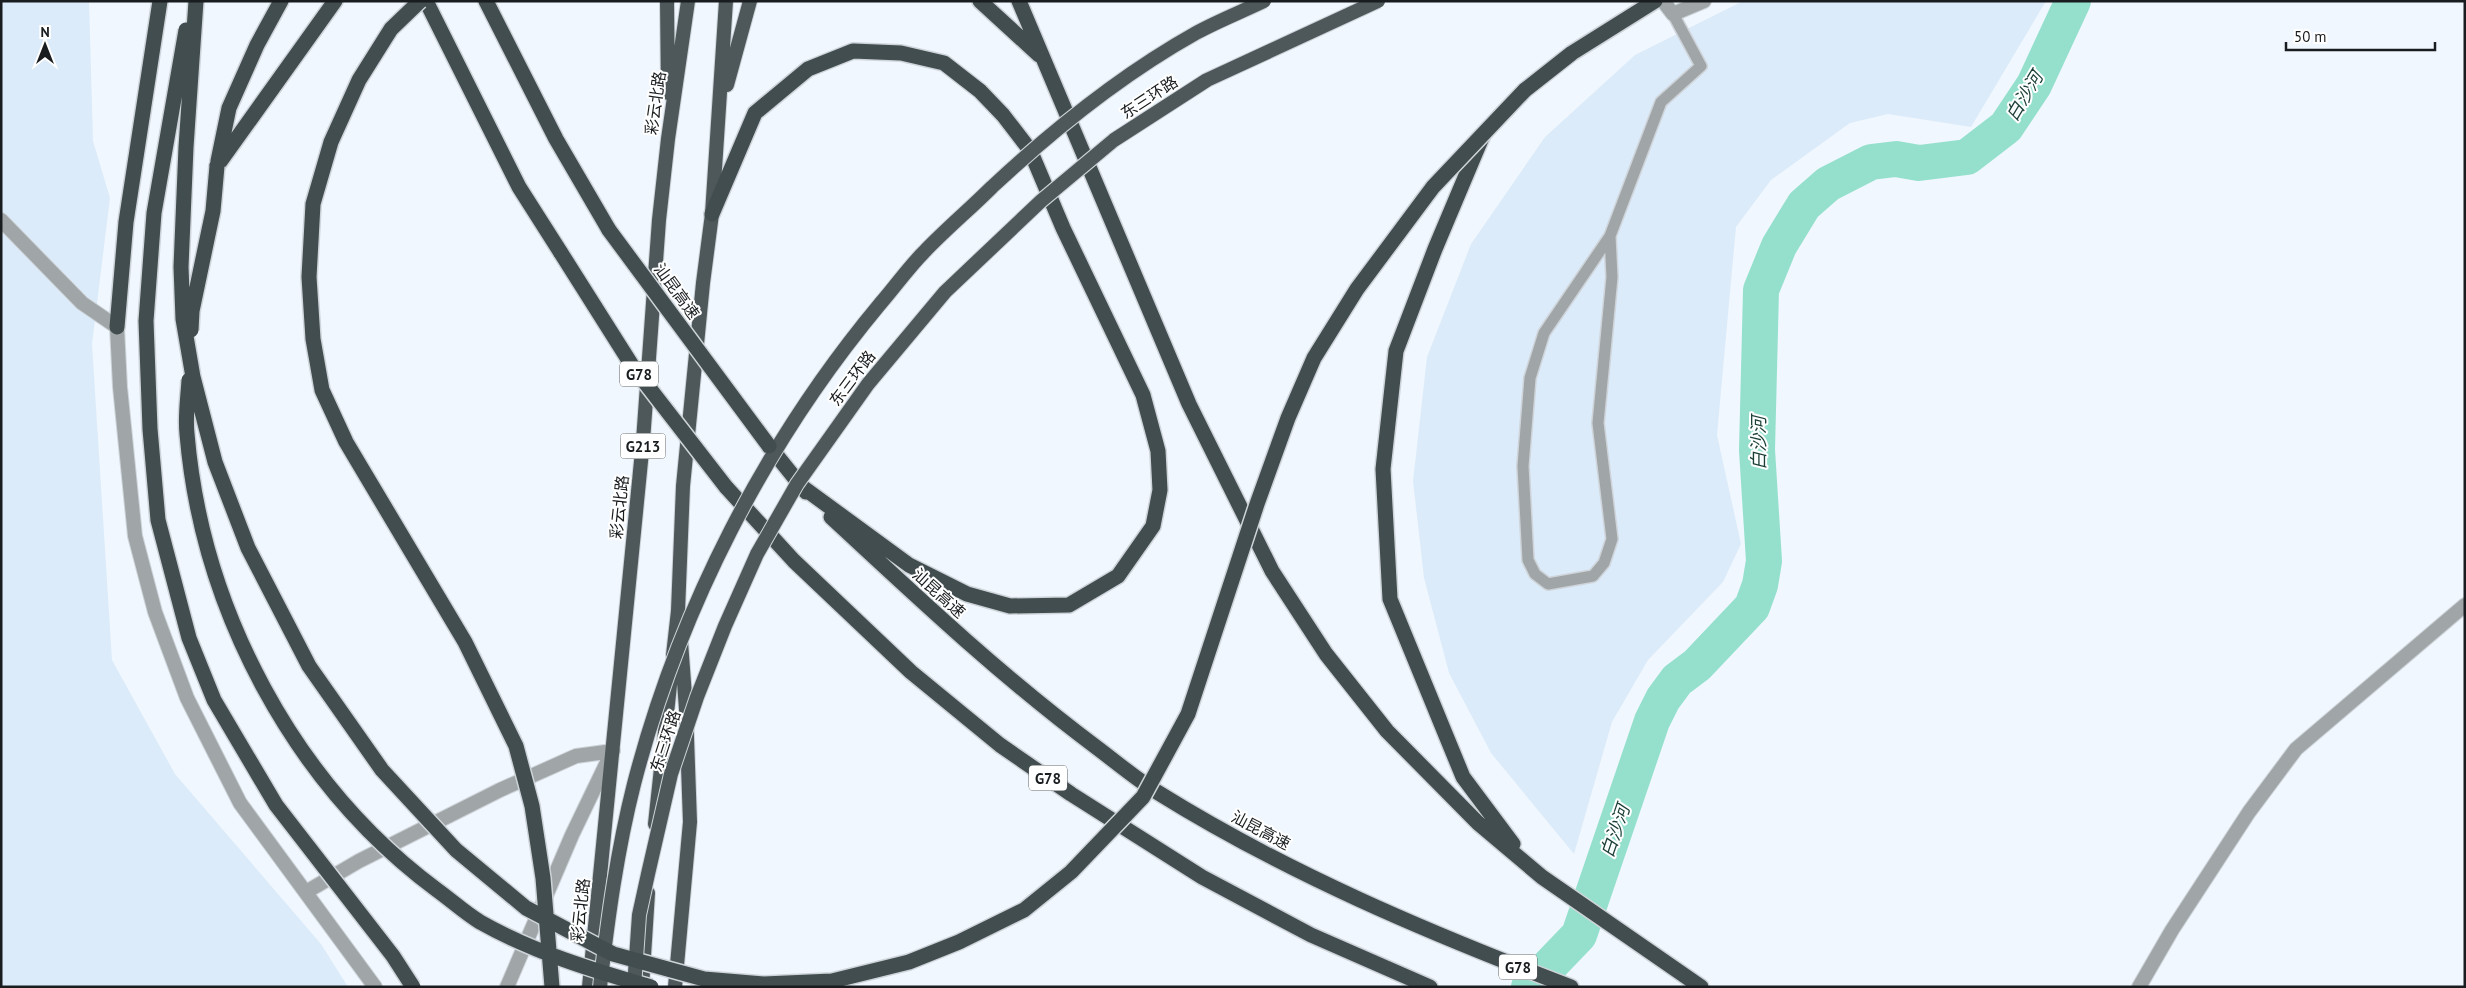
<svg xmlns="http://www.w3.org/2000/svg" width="2466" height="988" viewBox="0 0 2466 988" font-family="'PT Sans','Noto Sans SC',sans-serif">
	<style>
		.built { fill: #dcebf9 }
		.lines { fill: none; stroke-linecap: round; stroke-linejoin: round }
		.river { stroke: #95e0cd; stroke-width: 36 }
		.service-casing { stroke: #ced4da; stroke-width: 14 }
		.minor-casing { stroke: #ced4da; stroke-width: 16 }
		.tertiary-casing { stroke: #ced4da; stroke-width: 16 }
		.trunk-casing { stroke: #ced4da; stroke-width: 16 }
		.motorway-casing { stroke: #ced4da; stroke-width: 18 }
		.service { stroke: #a0a6a7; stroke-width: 11 }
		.minor { stroke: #a0a6a7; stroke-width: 14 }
		.tertiary { stroke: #a0a6a7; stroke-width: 14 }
		.trunk { stroke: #4e585a; stroke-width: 14 }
		.motorway { stroke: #424d4f; stroke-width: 15 }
		.trunk-bridge-casing { stroke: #ced4da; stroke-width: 16; stroke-linecap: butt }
		.motorway-bridge-casing { stroke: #ced4da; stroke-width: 18; stroke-linecap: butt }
		.trunk-bridge { stroke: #4e585a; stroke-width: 14 }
		.motorway-bridge { stroke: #424d4f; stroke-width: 15 }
		.labels { text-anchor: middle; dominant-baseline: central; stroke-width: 4; stroke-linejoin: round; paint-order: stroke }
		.shield { fill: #fff; stroke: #5e6162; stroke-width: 1 }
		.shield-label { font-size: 15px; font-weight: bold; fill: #191d1f }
		.street-label { font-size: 16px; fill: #191d1f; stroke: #fff }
		.water-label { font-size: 18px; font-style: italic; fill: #1a3e36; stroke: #fff }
	</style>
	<rect width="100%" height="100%" fill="#f0f7fe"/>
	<!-- built -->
	<path class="built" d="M1,1H89L93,141L110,198L92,344L112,660L175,774L321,944L348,987H1Z
		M1743,1H2046L1971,127L1888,114L1850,123L1771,180L1736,227L1717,435L1741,544L1723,582L1648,660L1612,722L1574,854L1491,753L1449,673L1424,578L1413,481L1427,357L1471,244L1545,137L1635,55Z"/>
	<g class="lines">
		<!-- river -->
		<path class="river" d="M1529,987L1579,935L1652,721L1663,699L1677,680L1697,665L1752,607L1760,585L1764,561L1757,450L1761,290L1779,246L1804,205L1828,184L1871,162L1896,159L1919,163L1967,157L2006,127L2034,85L2073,1"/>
		<!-- service casing -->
		<g class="service-casing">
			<path id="service" d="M1610,236L1612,277L1598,423L1612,539L1604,563L1593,576L1548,584L1535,574L1528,560L1523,466L1530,378L1544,333L1610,236L1661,102L1701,66L1673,14"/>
		</g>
		<!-- minor casing -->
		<g class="minor-casing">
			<path id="minor" d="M1663,1L1673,14L1704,1
				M1,220L82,303L117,327
				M2139,987L2172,930L2249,812L2296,749L2465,605"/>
		</g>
		<!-- tertiary casing -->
		<g class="tertiary-casing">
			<path id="tertiary" d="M117,327L120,387L135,536L155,612L187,698L240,803L375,987
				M306,892L359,861L500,790L576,756L613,751
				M507,987L572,835L611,754"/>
		</g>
		<!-- trunk casing -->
		<g class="trunk-casing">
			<path id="trunk" d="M667,1L668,93
				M727,85L750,1
				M673,655L678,611L683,486L703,283L712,214L726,1
				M655,824L671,676
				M589,987L643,441L659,220L668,139L688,1
				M642,987L648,893
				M675,987L690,822L686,709L681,642"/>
		</g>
		<!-- motorway casing -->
		<g class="motorway-casing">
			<path id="motorway" d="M426,1L519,187L561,253
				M486,1L556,139L609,230
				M980,1L1039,55
				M1019,1L1189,404L1272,571L1326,654L1387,731L1478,823L1542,877L1701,987
				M1483,135L1435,249L1396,351L1383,469L1390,599L1463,777L1513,844
				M218,161L229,108L257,45L281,1
				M217,166L335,1
				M712,214L755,113L808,69L853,51L901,53L944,63L980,91L1003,115L1030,150L1063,228L1143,395L1158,451L1160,490L1153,526L1118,576L1069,605L1010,606L967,594L909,565L801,486
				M117,327L126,222L160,1
				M769,446L806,492
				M726,487L794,561L911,672L1000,745L1071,794L1202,877L1311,935L1430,987
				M831,517C917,597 1002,677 1096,747C1116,762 1136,779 1157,792C1287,873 1429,933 1571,987"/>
		</g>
		<!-- service -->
		<use href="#service" class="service"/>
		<!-- minor -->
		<use href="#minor" class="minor"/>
		<!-- tertiary -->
		<use href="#tertiary" class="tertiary"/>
		<!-- trunk -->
		<use href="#trunk" class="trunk"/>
		<!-- motorway -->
		<use href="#motorway" class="motorway"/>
		<!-- trunk-bridge casing -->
		<g class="trunk-bridge-casing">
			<path id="trunk-bridge" d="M600,987C608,918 617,851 634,784C679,610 765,442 880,304C895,287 908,268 924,252C946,229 970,209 992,187C1054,129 1121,75 1196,33C1218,21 1241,12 1264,1
				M634,987L639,915L648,874L671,774L697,697L725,626L757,554L797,484L868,384L945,292L1041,201L1114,140L1207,80L1378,1"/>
		</g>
		<!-- motorway-bridge casing -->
		<g class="motorway-bridge-casing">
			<path id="motorway-bridge" d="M196,1L186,147L181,267L183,319L193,377L215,462L248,548L309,666L382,770L456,850L526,908L613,954L704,979L764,984L832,981L909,962L959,942L1024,910L1071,872L1143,797L1188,714L1257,504L1288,418L1314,358L1357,289L1433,187L1525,90L1572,53L1655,1
				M420,1L391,29L359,80L331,142L313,204L309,277L313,339L322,390L346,442L465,642L516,746L532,806L543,878L552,987
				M186,30L154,213L146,321L150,429L158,520L189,638L214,700L276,805L393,956L413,987
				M609,230L769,446
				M561,253L633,367L726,487
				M191,330L192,311L213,211L217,166
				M189,380C188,398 185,416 187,434C202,610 294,784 437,890C451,900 465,913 480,922C533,952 592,970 651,987"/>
		</g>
		<!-- trunk-bridge -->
		<use href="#trunk-bridge" class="trunk-bridge"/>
		<!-- motorway-bridge -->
		<use href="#motorway-bridge" class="motorway-bridge"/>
	</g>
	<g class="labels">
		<!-- shield labels -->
		<g class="shield">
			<rect x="620" y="361.5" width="38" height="25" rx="4"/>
			<rect x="620.5" y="433.5" width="45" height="25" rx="4"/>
			<rect x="1029" y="765.5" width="38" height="25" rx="4"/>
			<rect x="1499" y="954.5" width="38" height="25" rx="4"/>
		</g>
		<g class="shield-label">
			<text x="639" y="374">G78</text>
			<text x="643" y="446">G213</text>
			<text x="1048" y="778">G78</text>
			<text x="1518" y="967">G78</text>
		</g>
		<!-- street labels -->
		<g class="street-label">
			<text transform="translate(1149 97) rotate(-33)">东三环路</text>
			<text transform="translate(655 103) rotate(-82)">彩云北路</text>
			<text transform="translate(677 291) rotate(54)">汕昆高速</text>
			<text transform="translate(852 378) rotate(-53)">东三环路</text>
			<text transform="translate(619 507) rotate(-84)">彩云北路</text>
			<text transform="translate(939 593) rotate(42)">汕昆高速</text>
			<text transform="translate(665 741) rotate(-72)">东三环路</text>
			<text transform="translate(1261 830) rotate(28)">汕昆高速</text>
			<text transform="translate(580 910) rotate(-84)">彩云北路</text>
		</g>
		<!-- water labels -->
		<g class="water-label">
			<text transform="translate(2024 96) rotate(-59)">白沙河</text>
			<text transform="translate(1758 443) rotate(-90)">白沙河</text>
			<text transform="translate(1615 831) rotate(-71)">白沙河</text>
		</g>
	</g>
	<!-- border -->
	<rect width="2466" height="988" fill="none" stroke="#191d1f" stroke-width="5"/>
	<!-- north arrow -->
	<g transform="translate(45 45)" stroke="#ffffff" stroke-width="4" paint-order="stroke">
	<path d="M0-4L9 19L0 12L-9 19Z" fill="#191d1f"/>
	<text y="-8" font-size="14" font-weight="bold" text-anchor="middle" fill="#191d1f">N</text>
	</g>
	<!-- scale -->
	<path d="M2286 42v8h149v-8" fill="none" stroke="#191d1f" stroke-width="2.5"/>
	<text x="2294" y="42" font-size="15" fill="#191d1f" stroke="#ffffff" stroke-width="4" paint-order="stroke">50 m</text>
</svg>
